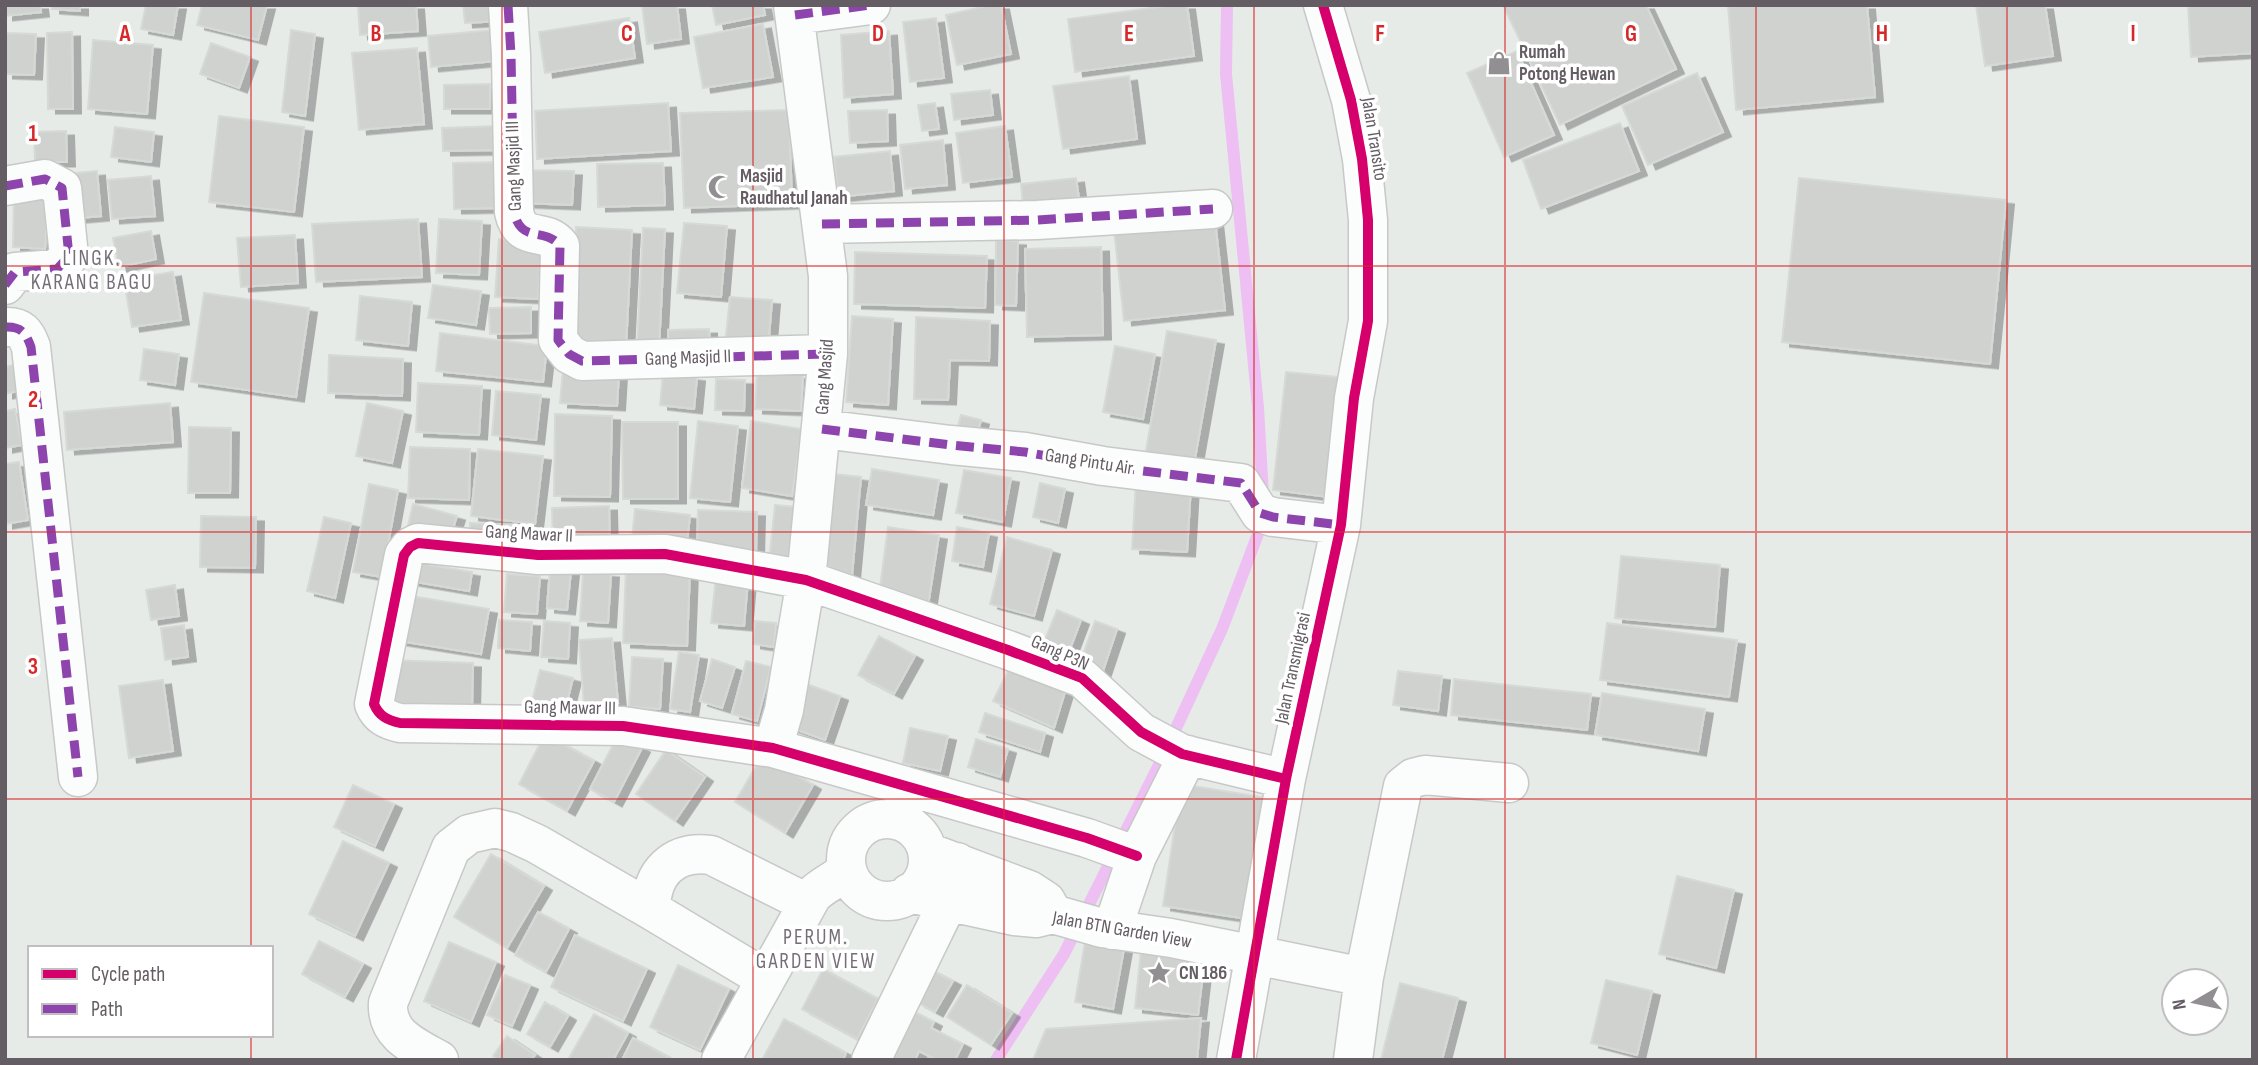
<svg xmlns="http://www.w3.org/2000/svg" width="2258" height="1065" viewBox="0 0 2258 1065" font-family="'Sofia Sans Condensed',sans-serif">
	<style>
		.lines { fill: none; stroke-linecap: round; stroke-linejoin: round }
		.stream { stroke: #edbff2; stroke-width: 12 }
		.building { fill: #d0d2cf; stroke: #d6dad7; stroke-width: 2; filter: url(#shadow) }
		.minor-casing { stroke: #c7c8c7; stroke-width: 41 }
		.minor { stroke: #fbfcfc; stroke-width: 38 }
		.quiet { stroke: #8e44ad; stroke-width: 9; stroke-dasharray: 18 9; stroke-linecap: butt }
		.cycleway-casing { stroke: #fff; stroke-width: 15 }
		.cycleway { stroke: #d6006c; stroke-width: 10 }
		.grid { fill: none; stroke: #d62828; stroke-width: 2; stroke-opacity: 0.55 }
		.labels { text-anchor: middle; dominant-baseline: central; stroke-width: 7; stroke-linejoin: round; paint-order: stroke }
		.poi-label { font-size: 19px; font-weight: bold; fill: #645d63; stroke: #fff; text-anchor: start }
		.street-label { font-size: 19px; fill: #645d63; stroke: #fff }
		.neighbourhood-label { font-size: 21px; letter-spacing: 2px; fill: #756e76; stroke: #fff }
		.grid-label { font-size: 23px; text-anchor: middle; font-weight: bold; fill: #d62828; stroke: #fff; stroke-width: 7; stroke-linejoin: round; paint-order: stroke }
	</style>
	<defs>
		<filter id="shadow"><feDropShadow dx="8" dy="4.5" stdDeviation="0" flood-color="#0004"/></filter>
	</defs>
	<rect width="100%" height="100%" fill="#e7ebe8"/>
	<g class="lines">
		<!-- stream -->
		<path class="stream" d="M1227,5L1226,74L1258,407L1263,497
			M996,1060L1064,954L1158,767L1222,629L1264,518"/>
	</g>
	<!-- building -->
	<path class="building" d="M5,5H40L41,12L5,16Z
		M52,5H80V11L52,9Z
		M146,5H178L173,35L141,29Z
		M202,5H267L258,40L197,25Z
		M358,5H416L418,31L360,35Z
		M463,5H499L501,21L465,23Z
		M642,5H677L681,39L647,44Z
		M712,5H763L765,15L716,25Z
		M991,5H1001L1011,54L957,65L946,15Z
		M1173,5H1187L1194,56L1075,72L1068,19Z
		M1503,5H1646L1676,69L1560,125Z
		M1728,5H1867L1875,97L1736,110Z
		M1976,5H2045L2053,56L1985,66Z
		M2188,5H2253V53L2191,57Z
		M629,18L635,58L545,73L539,32Z
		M936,18L944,78L910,82L903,22Z
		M763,24L773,77L703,88L694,37Z
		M291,30L315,34L305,116L282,112Z
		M492,30L495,61L431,67L428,36Z
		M889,31L893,94L844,98L841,35Z
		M72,32L73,109H48L47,33Z
		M5,33L36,34L34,75L5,74Z
		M93,40L153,45L147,114L88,109Z
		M211,43L250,57L239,88L200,74Z
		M417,48L424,124L359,130L352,53Z
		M1517,51L1554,135L1504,157L1467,73Z
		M1697,73L1723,132L1648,165L1622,106Z
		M1129,76L1137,139L1063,149L1053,86Z
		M490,84V109H444V85Z
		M990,90L993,115L954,120L951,94Z
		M668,103L671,151L537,159L535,111Z
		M935,103L939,129L922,131L918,105Z
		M789,110L792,204L684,208L680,113Z
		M887,110L888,141L850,143L848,111Z
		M219,116L304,127L294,212L209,202Z
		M1620,123L1639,171L1541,209L1523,160Z
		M497,126L498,150L443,151L442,128Z
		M1005,126L1012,177L963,183L956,133Z
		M115,127L154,132L151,162L111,157Z
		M66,131L67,162H35L34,132Z
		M943,140L947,185L905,189L900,145Z
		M890,151L894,191L838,197L834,157Z
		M499,162L501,208L454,209L453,163Z
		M663,163L665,205L598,207L597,164Z
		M524,170L574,171L572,205L523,203Z
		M97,171L101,216L68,219L64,174Z
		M151,176L155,216L112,219L108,180Z
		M1076,178L1079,199L1023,205L1021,184Z
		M1799,178L2006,200L1990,364L1782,342Z
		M14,197L48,198L45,249L13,247Z
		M418,219L422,277L316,282L312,224Z
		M439,219L482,221L479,275L436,273Z
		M1215,220L1225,310L1124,321L1114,230Z
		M684,223L727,226L721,297L677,293Z
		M576,227L632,230L626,347L570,344Z
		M643,228L665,229L659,348L637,347Z
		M151,231L156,259L119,267L113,238Z
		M295,235L298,283L241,287L237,238Z
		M499,239L541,242L538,299L495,297Z
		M996,240L1018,241L1016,306L995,305Z
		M1101,247L1103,335L1027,337L1025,249Z
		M855,252L987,256L985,308L854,304Z
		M173,272L181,320L132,327L124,280Z
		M433,285L481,291L476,325L428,318Z
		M204,293L309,308L296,397L191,382Z
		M360,296L412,302L408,346L356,340Z
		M730,297L772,300L768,349L725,345Z
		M531,307V333L490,334L489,308Z
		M852,316L893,319L888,405L846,402Z
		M916,317L990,321L989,361L950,360L948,400L914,399Z
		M709,329L710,350L668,351V330Z
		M1167,331L1216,340L1194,464L1145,456Z
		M440,333L547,346L543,382L436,371Z
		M1115,346L1155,354L1143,419L1103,412Z
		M144,349L179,354L175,385L140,380Z
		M329,355L403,359L402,396L328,393Z
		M13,365L18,391L5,394V367Z
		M563,369L619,373L617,406L560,403Z
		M1286,372L1348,378L1336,498L1273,490Z
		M663,373L697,377L694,409L660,405Z
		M757,373L803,375L801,411L755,409Z
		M716,379L745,380L744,411L715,410Z
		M418,383L482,386L479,435L416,432Z
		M496,391L541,395L536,440L492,435Z
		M170,403L173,442L67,450L64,412Z
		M367,403L403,411L392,463L356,456Z
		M15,409L22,445L5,448V411Z
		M555,414L612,416L610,497L554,496Z
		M961,415L981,420L976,438L956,433Z
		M698,421L738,426L730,502L690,498Z
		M751,421L802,429L792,496L742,488Z
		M622,422H678V499H623Z
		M189,427L231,428L230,493H188Z
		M410,447L470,449L469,500L408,498Z
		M478,449L543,456L535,524L471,516Z
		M19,462L28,520L5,524V464Z
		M872,469L939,480L933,515L866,505Z
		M964,470L1011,478L1003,522L956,513Z
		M825,473L861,477L851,586L816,579Z
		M1136,481L1191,485L1187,552L1132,549Z
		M1040,483L1065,489L1058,523L1033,517Z
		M369,484L398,490L382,577L353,572Z
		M413,504L457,516L450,538L408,526Z
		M775,505L796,507L790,563L769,561Z
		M609,506L610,548L553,549L552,508Z
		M635,509L690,515L687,543L632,538Z
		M698,510L757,512L756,552L697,551Z
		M201,516L256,517L255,568L200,567Z
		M324,517L351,523L335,598L307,591Z
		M470,523L515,525V545L471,547Z
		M888,527L939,535L927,612L879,595Z
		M957,527L989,533L983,567L952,561Z
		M1007,537L1052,550L1034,616L990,604Z
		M1621,556L1720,565L1715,627L1615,618Z
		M413,562L472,572L469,591L410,581Z
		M626,568L690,570L687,646L623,643Z
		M550,569L571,571L567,610L547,608Z
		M583,571L611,573L608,623L580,621Z
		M507,574L540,576L537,614L504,612Z
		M716,577L748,580L744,626L711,623Z
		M175,585L179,616L151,620L146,590Z
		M400,594L489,609L481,654L393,640Z
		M1057,610L1081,620L1067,657L1042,647Z
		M499,620L532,622L530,651L498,648Z
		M544,621L570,623L568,659L541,657Z
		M755,621L776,623L774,647L753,644Z
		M1095,621L1117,629L1102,674L1079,666Z
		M1607,623L1737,640L1729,697L1600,680Z
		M184,625L188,657L165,660L161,628Z
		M879,636L915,656L894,694L858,675Z
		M612,638L618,703L584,706L579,640Z
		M679,652L699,655L690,712L670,709Z
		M632,657L663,659L660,709L629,707Z
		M712,659L735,667L722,708L700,701Z
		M388,660L473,663L472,706L388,703Z
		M746,661L771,667L757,721L732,714Z
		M1011,665L1068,682L1054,728L993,701Z
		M540,670L573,678L565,710L532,701Z
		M1398,671L1442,676L1438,711L1393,705Z
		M1454,679L1591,694L1587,730L1451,715Z
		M163,680L173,751L129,758L119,686Z
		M801,682L840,696L825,740L786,726Z
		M1602,693L1705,709L1698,751L1595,735Z
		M985,713L1045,733L1040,752L979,732Z
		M910,728L948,736L940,771L903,763Z
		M545,734L594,761L567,811L519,784Z
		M618,735L642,748L614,802L590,789Z
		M976,739L1008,749L1000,777L968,767Z
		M666,750L705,777L675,821L636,794Z
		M762,756L813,785L785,833L735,802Z
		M1181,784L1267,798L1248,919L1163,906Z
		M353,785L394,804L375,846L334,827Z
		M343,841L389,863L355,936L309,914Z
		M491,854L544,886L507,948L454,917Z
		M1677,876L1734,890L1716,968L1659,954Z
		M538,912L569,929L546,972L515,955Z
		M575,935L647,969L623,1021L551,987Z
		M1086,936L1125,943L1113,1009L1075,1002Z
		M1142,940L1206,948L1198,1015L1135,1008Z
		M319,941L363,964L345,997L302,974Z
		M449,942L496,962L471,1022L424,1001Z
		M678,965L729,989L700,1050L650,1027Z
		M823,969L878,999L857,1039L802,1009Z
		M934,971L953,981L935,1012L917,1002Z
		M505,975L530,985L512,1026L487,1015Z
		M1606,980L1652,991L1637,1055L1591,1043Z
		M1400,983L1458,998L1442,1060H1381Z
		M967,985L1012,1013L991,1045L947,1017Z
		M545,1002L568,1016L550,1047L527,1034Z
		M911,1010L934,1022L931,1028L963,1044L955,1060H937L919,1051L915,1060H885Z
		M594,1014L628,1033L613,1060H572L569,1058Z
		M1201,1018L1197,1060H1033L1046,1029Z
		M784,1019L846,1053L843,1060H762Z
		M507,1036L535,1055L531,1060H498L493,1056Z
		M633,1038L674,1060H622Z"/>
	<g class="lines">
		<!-- minor casing -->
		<g class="minor-casing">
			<path id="minor" d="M508,5L511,55L514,212C521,245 545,226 560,246L558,340L569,354L582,361L828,354
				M795,15L871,5
				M5,186L45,179L62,188L69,256L57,269L15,272L5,285
				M822,224L1037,220L1213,209
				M5,327C21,326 26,333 31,347L78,777
				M822,429L951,445L1025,452L1103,466L1241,483L1260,513L1273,517L1341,525
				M773,748L784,710L806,580L828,354V276L793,5
				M846 860a41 41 0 1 1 82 0a41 41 0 1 1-82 0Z
				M933,854L1029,890L1046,901L1053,914
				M1137,856L1087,838L773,748L623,726L400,723C387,720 379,716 374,704L404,555L410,547L418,543L538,555L665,554L806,580L1008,650L1082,678L1141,732L1182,754L1286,779
				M909,893L1014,916L1036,918L1053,914L1102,928L1171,938L1364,977L1403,786L1413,778L1425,775L1509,783
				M651,910C651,872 674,850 711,855L807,903
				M1112,930L1137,856L1188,755
				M439,1060C414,1046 386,1035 388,1003L451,848L469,834L495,828L511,832L537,844L651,910L764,978
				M721,1060L812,896C823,884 837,880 847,870
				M871,1060L949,900L957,862
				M1236,1060L1286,779L1341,525L1354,398L1368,321V220L1362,159L1351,100L1323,5
				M1353,1060L1364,977"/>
		</g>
		<!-- minor -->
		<use href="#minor" class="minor"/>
		<!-- quiet -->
		<path class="quiet" d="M508,5L511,55L514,212C521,245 545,226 560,246L558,340L569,354L582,361L828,354
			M795,15L871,5
			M5,186L45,179L62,188L69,256L57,269L15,272L5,285
			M822,224L1037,220L1213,209
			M5,327C21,326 26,333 31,347L78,777
			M822,429L951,445L1025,452L1103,466L1241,483L1260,513L1273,517L1341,525"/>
		<!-- cycleway casing -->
		<g class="cycleway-casing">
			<path id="cycleway" d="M1137,856L1087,838L773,748L623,726L400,723C387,720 379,716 374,704L404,555L410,547L418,543L538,555L665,554L806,580L1008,650L1082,678L1141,732L1182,754L1286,779
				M1236,1060L1286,779L1341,525L1354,398L1368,321V220L1362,159L1351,100L1323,5"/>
		</g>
		<!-- cycleway -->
		<use href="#cycleway" class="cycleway"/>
	</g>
	<!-- grid -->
	<path class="grid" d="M251,5V948M502,5V1060M753,5V1060M1004,5V1060M1254,5V1060M1505,5V1060M1756,5V1060M2007,5V1060M5,266H2253M5,532H2253M5,799H2253M251,1035V1060"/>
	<!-- icons -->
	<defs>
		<g id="shop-bare" transform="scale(1.89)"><path d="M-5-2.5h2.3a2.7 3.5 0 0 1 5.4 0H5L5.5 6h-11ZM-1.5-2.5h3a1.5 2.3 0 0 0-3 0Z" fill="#928f92" stroke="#fff" stroke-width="2.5" paint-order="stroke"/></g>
		<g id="mosque-bare" transform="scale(1.89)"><path d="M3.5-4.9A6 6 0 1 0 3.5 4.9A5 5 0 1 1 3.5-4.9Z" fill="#928f92" stroke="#fff" stroke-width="2.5" paint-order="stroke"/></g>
		<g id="sight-bare" transform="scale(1.89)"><path d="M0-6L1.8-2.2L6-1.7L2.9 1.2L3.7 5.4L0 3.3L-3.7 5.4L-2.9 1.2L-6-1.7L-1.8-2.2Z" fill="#928f92" stroke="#fff" stroke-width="2.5" paint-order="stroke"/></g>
	</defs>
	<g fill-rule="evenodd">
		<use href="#shop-bare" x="1499" y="63"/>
		<use href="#mosque-bare" x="720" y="187"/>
		<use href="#sight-bare" x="1159" y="973"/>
	</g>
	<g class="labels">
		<!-- poi labels -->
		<g class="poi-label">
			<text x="1519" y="52">Rumah<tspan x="1519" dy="22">Potong Hewan</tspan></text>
			<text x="740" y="176">Masjid<tspan x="740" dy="22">Raudhatul Janah</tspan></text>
			<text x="1179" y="973">CN 186</text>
		</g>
		<!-- street labels -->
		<g class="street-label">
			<text transform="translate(1374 139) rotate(81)">Jalan Transito</text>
			<text transform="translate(514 166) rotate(-92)">Gang Masjid III</text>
			<text transform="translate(688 358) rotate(-2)">Gang Masjid II</text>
			<text transform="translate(825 377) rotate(-86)">Gang Masjid</text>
			<text transform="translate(1089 462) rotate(9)">Gang Pintu Air</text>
			<text transform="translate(529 534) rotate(3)">Gang Mawar II</text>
			<text transform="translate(1060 653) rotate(24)">Gang P3N</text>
			<text transform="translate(1293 668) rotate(-78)">Jalan Transmigrasi</text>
			<text transform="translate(570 708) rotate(1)">Gang Mawar III</text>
			<text transform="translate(1122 930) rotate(10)">Jalan BTN Garden View</text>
		</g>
		<!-- neighbourhood labels -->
		<g class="neighbourhood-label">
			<text x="92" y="258">LINGK.<tspan x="92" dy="24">KARANG BAGU</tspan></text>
			<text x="816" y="937">PERUM.<tspan x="816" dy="24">GARDEN VIEW</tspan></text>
		</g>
	</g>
	<g class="grid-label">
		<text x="125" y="41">A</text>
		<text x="376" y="41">B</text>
		<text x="627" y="41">C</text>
		<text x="878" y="41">D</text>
		<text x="1129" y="41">E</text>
		<text x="1380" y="41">F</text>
		<text x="1631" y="41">G</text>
		<text x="1882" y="41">H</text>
		<text x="2133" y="41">I</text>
		<text x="33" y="141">1</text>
		<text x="33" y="407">2</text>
		<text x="33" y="674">3</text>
	</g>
	<!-- border -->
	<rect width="2258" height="1065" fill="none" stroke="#645d63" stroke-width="14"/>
	<!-- legend -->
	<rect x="28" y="946" width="245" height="91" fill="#ffffff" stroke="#c1bec1" stroke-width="2"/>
	<rect x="42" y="969" width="35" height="10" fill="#d6006c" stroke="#c1bec1" stroke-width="2"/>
	<text x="91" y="981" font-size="21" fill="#645d63">Cycle path</text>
	<rect x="42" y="1004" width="35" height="10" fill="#8e44ad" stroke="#c1bec1" stroke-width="2"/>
	<text x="91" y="1016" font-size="21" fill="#645d63">Path</text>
	<!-- north arrow -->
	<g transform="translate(2195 1002) rotate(261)"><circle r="33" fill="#ffffff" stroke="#c1bec1" stroke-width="2"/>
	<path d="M0-5L12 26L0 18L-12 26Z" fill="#928f92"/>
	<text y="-10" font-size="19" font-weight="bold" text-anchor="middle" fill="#645d63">N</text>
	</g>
</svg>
